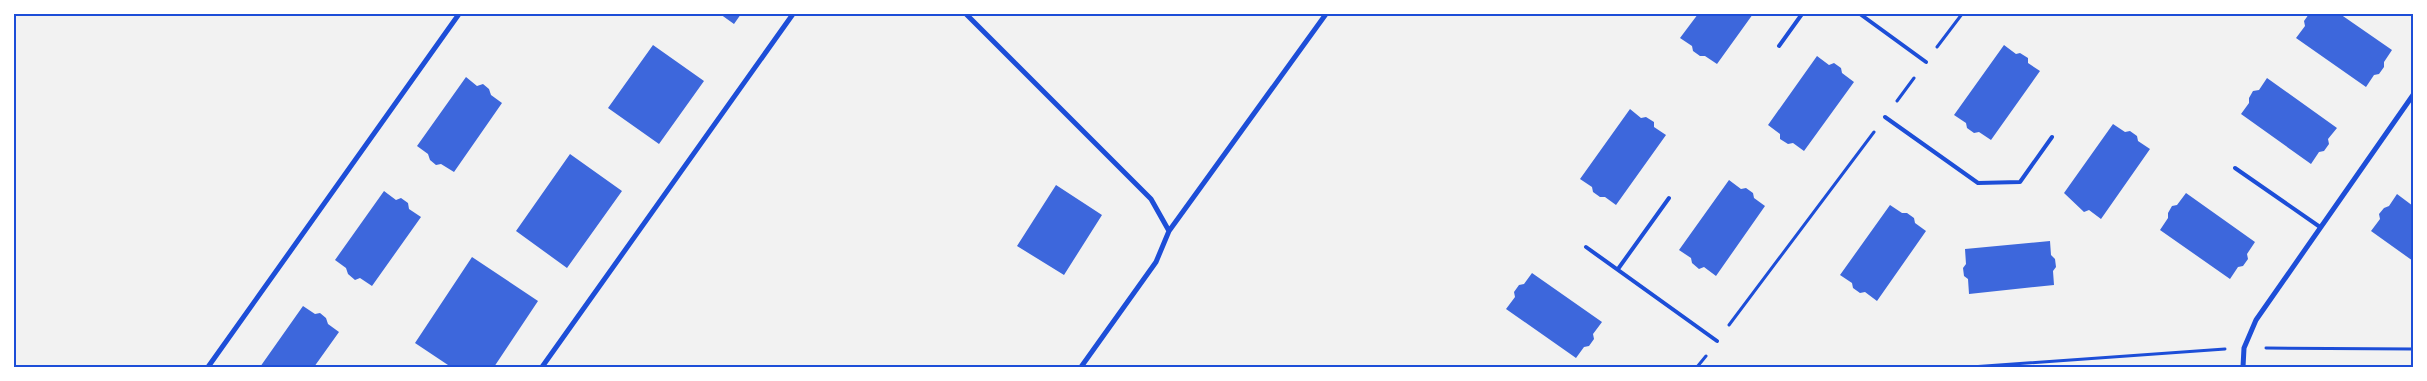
<svg xmlns="http://www.w3.org/2000/svg" width="2427" height="381" viewBox="0 0 2427 381" font-family="'Archivo Narrow',sans-serif">
	<style>
		.building { fill: #3d67dc }
		.lines { fill: none; stroke-linecap: round; stroke-linejoin: round }
		.path { stroke: #1d4ed8; stroke-width: 3 }
		.service { stroke: #1d4ed8; stroke-width: 4 }
		.minor { stroke: #1d4ed8; stroke-width: 5 }
		.neatline { fill: none; stroke: #1d4ed8; stroke-width: 2 }
	</style>
	<rect width="100%" height="100%" fill="#f2f2f2"/>
	<!-- building -->
	<path class="building" d="M720,14H741L734,24Z
		M1698,14H1753L1717,64L1705,56H1700L1693,51L1692,46L1680,38Z
		M2309,14H2340L2392,50L2384,62V67L2379,74L2374,75L2366,87L2296,38L2305,26L2304,21Z
		M653,45L704,81L659,144L608,108Z
		M2004,45L2016,54L2020,53L2028,58V63L2040,71L1991,140L1979,132L1974,133L1967,128L1966,123L1954,115Z
		M1817,56L1829,65L1834,63L1841,68L1842,73L1854,82L1804,151L1793,143L1788,144L1780,139V134L1768,125Z
		M466,77L477,86L483,84L489,89L491,95L502,103L454,172L441,164L436,165L430,160L428,154L417,146Z
		M2267,78L2337,128L2328,139L2329,144L2324,151L2319,152L2311,164L2241,114L2249,103V98L2253,91L2259,90Z
		M1630,109L1641,118L1646,117L1654,122V127L1666,135L1616,205L1605,197H1600L1593,192L1592,187L1580,179Z
		M2113,124L2125,132L2130,131L2137,136L2138,141L2150,149L2101,219L2089,210L2084,212L2064,193Z
		M570,154L622,191L567,268L516,231Z
		M1729,180L1741,189L1746,188L1753,193L1754,198L1765,206L1716,276L1704,267L1699,269L1692,263L1691,258L1679,250Z
		M1056,185L1102,215L1064,275L1017,246Z
		M384,191L396,200L401,198L408,203L409,209L421,217L372,286L360,278L355,280L348,274L346,268L335,260Z
		M2186,193L2255,242L2247,254L2248,259L2243,266L2238,267L2230,279L2160,230L2168,218V213L2172,206L2177,205Z
		M2397,194L2413,206V261L2371,231L2380,219L2379,214L2384,208L2389,206Z
		M1890,205L1902,213H1907L1914,218L1915,223L1926,231L1877,301L1865,292L1860,293L1853,288L1852,283L1840,275Z
		M2050,241L2051,255L2055,259L2056,267L2053,271L2054,285L1969,294L1968,279L1964,276L1963,268L1966,264L1965,249Z
		M472,257L538,301L494,367H451L415,343Z
		M1532,273L1602,322L1593,334L1594,339L1589,346L1584,347L1576,358L1506,309L1515,297L1514,292L1519,285L1524,284Z
		M303,306L315,314L320,313L326,318L328,324L339,332L314,367H260Z"/>
	<g class="lines">
		<!-- path -->
		<path class="path" d="M1937,47L1962,14
			M1897,101L1914,78
			M1729,325L1874,132
			M2266,348L2413,349
			M1697,367L1706,356
			M1971,367L2225,349"/>
		<!-- service -->
		<path class="service" d="M1860,14L1926,62
			M1779,46L1802,14
			M1885,117L1978,183L2020,182L2052,137
			M2235,168L2320,227
			M1586,247L1717,341
			M1618,269L1669,198"/>
		<!-- minor -->
		<path class="minor" d="M966,14L1151,199L1169,231
			M208,367L459,14
			M542,367L793,14
			M1081,367L1156,262L1169,231L1326,14
			M2243,367L2244,348L2256,320L2413,95"/>
	</g>
	<!-- border -->
	<rect width="2427" height="381" fill="none" stroke="#ffffff" stroke-width="30"/>
	<rect x="15" y="15" width="2397" height="351" class="neatline"/>
</svg>
